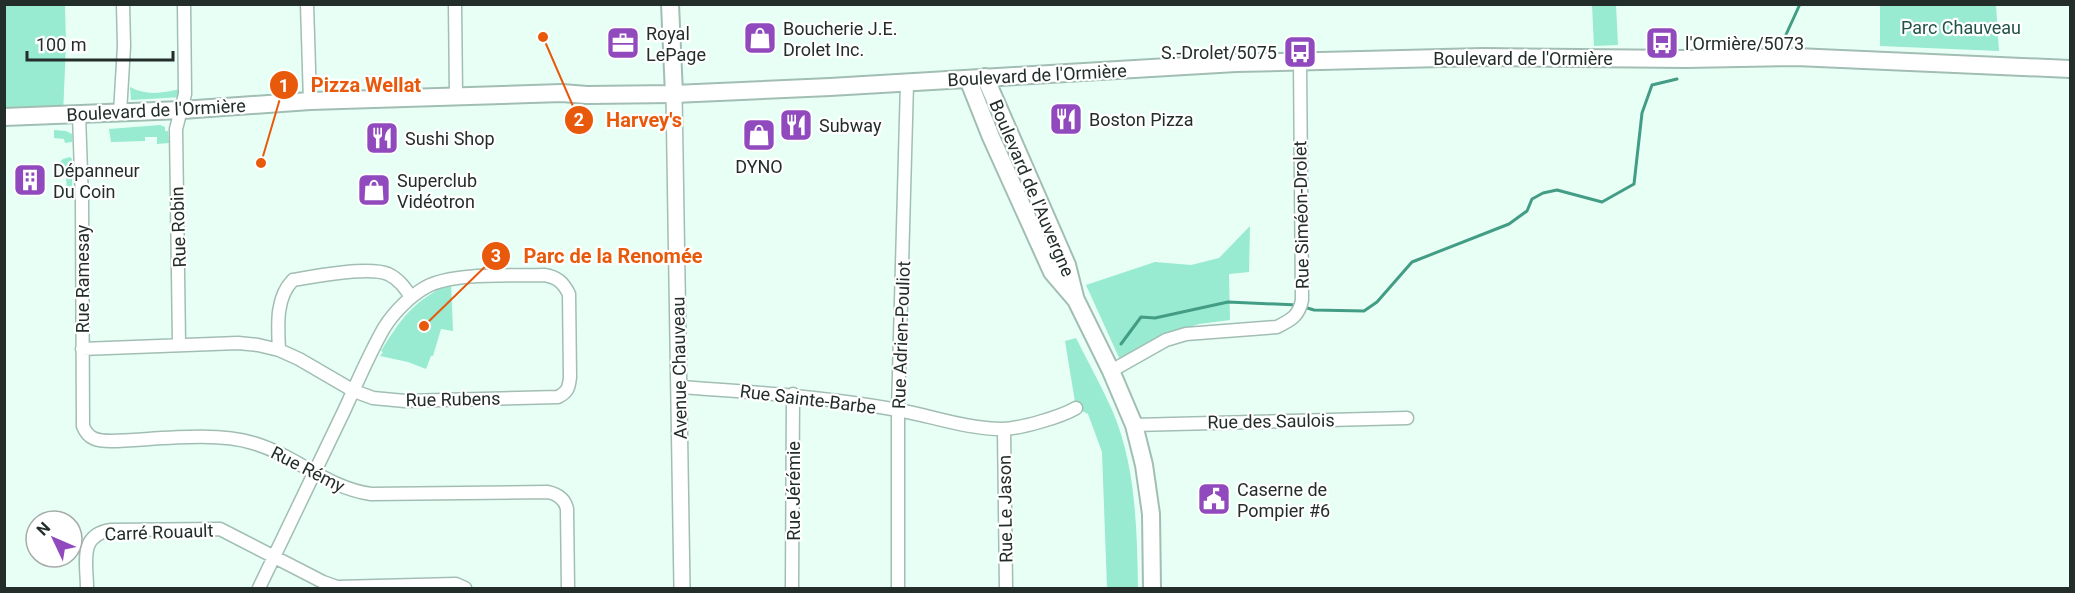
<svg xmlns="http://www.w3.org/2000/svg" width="2075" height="593" viewBox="0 0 2075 593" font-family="Roboto,sans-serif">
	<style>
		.green { fill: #98ead0 }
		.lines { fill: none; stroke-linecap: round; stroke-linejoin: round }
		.stream { stroke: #439d84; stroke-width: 3 }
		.minor-casing { stroke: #a2beb4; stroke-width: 15 }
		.tertiary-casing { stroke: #a2beb4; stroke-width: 18 }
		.secondary-casing { stroke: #a2beb4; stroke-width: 20 }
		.minor { stroke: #fff; stroke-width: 12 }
		.tertiary { stroke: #fff; stroke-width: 15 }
		.secondary { stroke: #fff; stroke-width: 16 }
		.labels { text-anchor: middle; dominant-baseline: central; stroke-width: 4.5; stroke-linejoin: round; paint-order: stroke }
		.park-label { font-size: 18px; fill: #225547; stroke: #fff }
		.poi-label { font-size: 18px; fill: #232e2a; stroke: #fff; text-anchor: start }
		.street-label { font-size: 18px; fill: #232e2a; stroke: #fff }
		.leader { fill: none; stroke: #e8590c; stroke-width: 2 }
		.callout-dot { fill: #e8590c; stroke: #fff; stroke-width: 2 }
		.mark-label { font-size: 18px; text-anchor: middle; font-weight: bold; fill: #fff }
		.callout-label { font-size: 20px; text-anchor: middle; font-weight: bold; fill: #e8590c; stroke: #fff; stroke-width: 4.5; stroke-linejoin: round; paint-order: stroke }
	</style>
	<rect width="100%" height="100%" fill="#e8fff6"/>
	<!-- green -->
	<path class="green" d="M5,5H65L66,44L63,115L5,117Z
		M1592,5H1616L1618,45L1594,46Z
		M1880,5H1996L1999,51L1880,46Z
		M130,87C146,96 163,93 180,89L181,97L131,100Z
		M160,125L165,127V131H168L169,143L157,144V137H145V141L111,142L109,129Z
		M54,130L66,131L72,134V142L65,143L64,139L54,138Z
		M70,157L72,159V198L67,199L66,174L60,162L63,159Z
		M1250,226L1249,272L1229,274L1230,320L1199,324L1180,330L1121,362L1086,285L1155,262L1191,265L1219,258Z
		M451,282L453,331L441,329L433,356H431L426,369L408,362L380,356L383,352L381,351C404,314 413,303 451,282Z
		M1076,338C1088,362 1102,387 1113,412C1136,467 1137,530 1138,588H1107L1102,452L1088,414L1076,408L1065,341Z"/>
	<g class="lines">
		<!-- stream -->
		<path class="stream" d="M1784,39L1800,4
			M1304,307L1314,310L1364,311L1377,302L1412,262L1509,224L1527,211L1532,199L1543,193L1557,190L1602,202L1634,184L1642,113L1652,85L1677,79
			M1121,344L1141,317L1155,318L1228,302L1298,305"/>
		<!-- minor casing -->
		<g class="minor-casing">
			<path id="minor" d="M307,4L310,101
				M455,4L456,96
				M120,113L124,46L123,4
				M79,115L82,201L83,426C88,439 97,441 111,441C152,440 214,431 253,443C295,455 327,488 371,494L548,492C557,494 565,499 567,509L568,588
				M179,344L176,129L185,94L184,4
				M82,349L238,343L258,345L279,350L299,359L354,391L373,398L405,401L558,397C568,392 569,387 570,377L569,294C563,282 557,277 544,275C513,276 453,272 426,287C410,296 394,312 384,328C369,354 357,383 344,411C316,470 287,529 259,588
				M279,350C278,327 275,298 293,280C315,276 369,266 388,274C399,279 405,288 411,297
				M1111,371L1166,340L1186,334L1277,327C1291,320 1299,316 1302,300L1300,61
				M679,387C753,392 826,397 898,410C932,416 967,429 1002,429C1019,429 1061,417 1076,408
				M1134,425L1407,418
				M1004,429L1006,588
				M87,588C87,563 78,535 111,530L220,529L323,582L337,587L456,584L465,588
				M792,588L793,394
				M898,588V410L907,83"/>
		</g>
		<!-- tertiary casing -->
		<g class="tertiary-casing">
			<path id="tertiary" d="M674,94L682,588"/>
		</g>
		<!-- secondary casing -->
		<g class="secondary-casing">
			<path id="secondary" d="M670,4L674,94
				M985,77L1067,265L1075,297
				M968,79L991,137L1052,272L1076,300L1111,371L1134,425L1144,465L1151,514L1152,588
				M4,117L182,110L310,101L562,93L587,95L674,94L830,87L1236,63L1483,57L1687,59L1796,57L2070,69"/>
		</g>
		<!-- minor -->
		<use href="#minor" class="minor"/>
		<!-- tertiary -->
		<use href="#tertiary" class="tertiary"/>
		<!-- secondary -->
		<use href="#secondary" class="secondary"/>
	</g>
	<!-- icons -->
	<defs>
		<g id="shop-square" transform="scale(1.725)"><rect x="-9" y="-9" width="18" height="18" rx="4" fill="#904abd" stroke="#fff"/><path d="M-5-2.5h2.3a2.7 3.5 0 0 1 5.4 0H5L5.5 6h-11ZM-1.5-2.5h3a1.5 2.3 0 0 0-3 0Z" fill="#fff"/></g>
		<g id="office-square" transform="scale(1.725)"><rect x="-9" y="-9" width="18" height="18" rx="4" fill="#904abd" stroke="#fff"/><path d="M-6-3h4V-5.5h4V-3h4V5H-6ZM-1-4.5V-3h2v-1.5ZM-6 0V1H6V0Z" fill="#fff"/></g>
		<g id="bus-square" transform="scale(1.725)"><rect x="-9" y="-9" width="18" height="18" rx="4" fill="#904abd" stroke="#fff"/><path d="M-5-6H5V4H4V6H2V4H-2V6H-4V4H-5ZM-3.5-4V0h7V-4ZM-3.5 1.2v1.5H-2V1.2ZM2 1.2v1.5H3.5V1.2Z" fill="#fff"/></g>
		<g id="restaurant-square" transform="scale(1.725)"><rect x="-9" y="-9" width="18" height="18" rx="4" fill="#904abd" stroke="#fff"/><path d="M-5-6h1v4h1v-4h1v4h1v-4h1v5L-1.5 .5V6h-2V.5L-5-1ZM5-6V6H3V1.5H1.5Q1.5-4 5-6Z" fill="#fff"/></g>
		<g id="building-square" transform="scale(1.725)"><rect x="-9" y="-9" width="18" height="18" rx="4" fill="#904abd" stroke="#fff"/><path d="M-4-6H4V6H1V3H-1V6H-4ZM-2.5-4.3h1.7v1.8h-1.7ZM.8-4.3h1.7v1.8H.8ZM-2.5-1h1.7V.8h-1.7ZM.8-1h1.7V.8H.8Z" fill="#fff"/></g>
		<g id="civic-square" transform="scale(1.725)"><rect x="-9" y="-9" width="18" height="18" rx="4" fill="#904abd" stroke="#fff"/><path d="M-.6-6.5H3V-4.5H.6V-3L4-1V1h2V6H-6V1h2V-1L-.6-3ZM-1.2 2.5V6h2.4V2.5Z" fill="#fff"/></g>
	</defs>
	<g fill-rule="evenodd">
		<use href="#shop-square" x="760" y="38"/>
		<use href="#office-square" x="623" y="43"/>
		<use href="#bus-square" x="1662" y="43"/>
		<use href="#bus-square" x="1300" y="52"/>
		<use href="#restaurant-square" x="1066" y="119"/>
		<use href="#restaurant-square" x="796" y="125"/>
		<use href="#shop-square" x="759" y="135"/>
		<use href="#restaurant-square" x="382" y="138"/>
		<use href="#building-square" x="30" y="180"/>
		<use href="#shop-square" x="374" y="190"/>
		<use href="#civic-square" x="1214" y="499"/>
	</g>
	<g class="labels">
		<!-- park labels -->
		<g class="park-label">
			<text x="1961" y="27">Parc Chauveau</text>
		</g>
		<!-- poi labels -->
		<g class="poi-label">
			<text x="783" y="28">Boucherie J.E.<tspan x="783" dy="21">Drolet Inc.</tspan></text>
			<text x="646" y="33">Royal<tspan x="646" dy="21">LePage</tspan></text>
			<text x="1685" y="43">l'Ormière/5073</text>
			<text x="1277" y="52" text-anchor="end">S.-Drolet/5075</text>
			<text x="1089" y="119">Boston Pizza</text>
			<text x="819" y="125">Subway</text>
			<text x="405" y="138">Sushi Shop</text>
			<text x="759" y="166" text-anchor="middle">DYNO</text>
			<text x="53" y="170">Dépanneur<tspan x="53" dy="21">Du Coin</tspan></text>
			<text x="397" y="180">Superclub<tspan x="397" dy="21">Vidéotron</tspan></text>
			<text x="1237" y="489">Caserne de<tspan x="1237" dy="21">Pompier #6</tspan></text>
		</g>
		<!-- street labels -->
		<g class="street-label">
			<text x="1523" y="58">Boulevard de l'Ormière</text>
			<text transform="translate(1037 75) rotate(-3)">Boulevard de l'Ormière</text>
			<text transform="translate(156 110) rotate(-3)">Boulevard de l'Ormière</text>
			<text transform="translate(1032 188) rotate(67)">Boulevard de l'Auvergne</text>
			<text transform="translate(1301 215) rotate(-91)">Rue Siméon-Drolet</text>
			<text transform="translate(178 227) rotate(-92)">Rue Robin</text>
			<text transform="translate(82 279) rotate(-90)">Rue Ramesay</text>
			<text transform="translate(901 335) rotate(-88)">Rue Adrien-Pouliot</text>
			<text transform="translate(679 368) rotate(-91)">Avenue Chauveau</text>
			<text transform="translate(453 399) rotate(-1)">Rue Rubens</text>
			<text transform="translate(808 399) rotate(7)">Rue Sainte-Barbe</text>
			<text transform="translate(1271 421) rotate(-1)">Rue des Saulois</text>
			<text transform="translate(308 469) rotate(27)">Rue Rémy</text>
			<text transform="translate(793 491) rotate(-90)">Rue Jérémie</text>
			<text transform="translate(1005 509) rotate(-91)">Rue Le Jason</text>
			<text transform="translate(159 532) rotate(-2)">Carré Rouault</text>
		</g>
	</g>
	<!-- callouts -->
	<path class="leader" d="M261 163L284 85M543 37L579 120M424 326L496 256"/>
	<g class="callout-dot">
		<circle cx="261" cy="163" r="6"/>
		<circle cx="543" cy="37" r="6"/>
		<circle cx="424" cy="326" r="6"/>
		<circle cx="284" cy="85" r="15"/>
		<circle cx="579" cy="120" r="15"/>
		<circle cx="496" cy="256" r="15"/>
	</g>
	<g class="mark-label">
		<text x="284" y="92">1</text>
		<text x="579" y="126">2</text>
		<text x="496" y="262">3</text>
	</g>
	<g class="callout-label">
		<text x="366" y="92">Pizza Wellat</text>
		<text x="644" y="127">Harvey's</text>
		<text x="613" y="263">Parc de la Renomée</text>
	</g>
	<!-- border -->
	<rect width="2075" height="593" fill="none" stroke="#232e2a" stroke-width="12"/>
	<!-- north arrow -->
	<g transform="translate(54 539) rotate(314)"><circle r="28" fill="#ffffff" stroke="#a7abaa" stroke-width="1.5"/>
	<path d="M0-4.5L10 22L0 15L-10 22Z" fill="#904abd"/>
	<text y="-9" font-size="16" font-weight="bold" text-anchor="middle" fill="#232e2a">N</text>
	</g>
	<!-- scale -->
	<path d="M27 51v9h146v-9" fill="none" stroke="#232e2a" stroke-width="3"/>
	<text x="36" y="51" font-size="18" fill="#232e2a" stroke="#ffffff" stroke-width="4.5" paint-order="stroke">100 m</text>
</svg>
